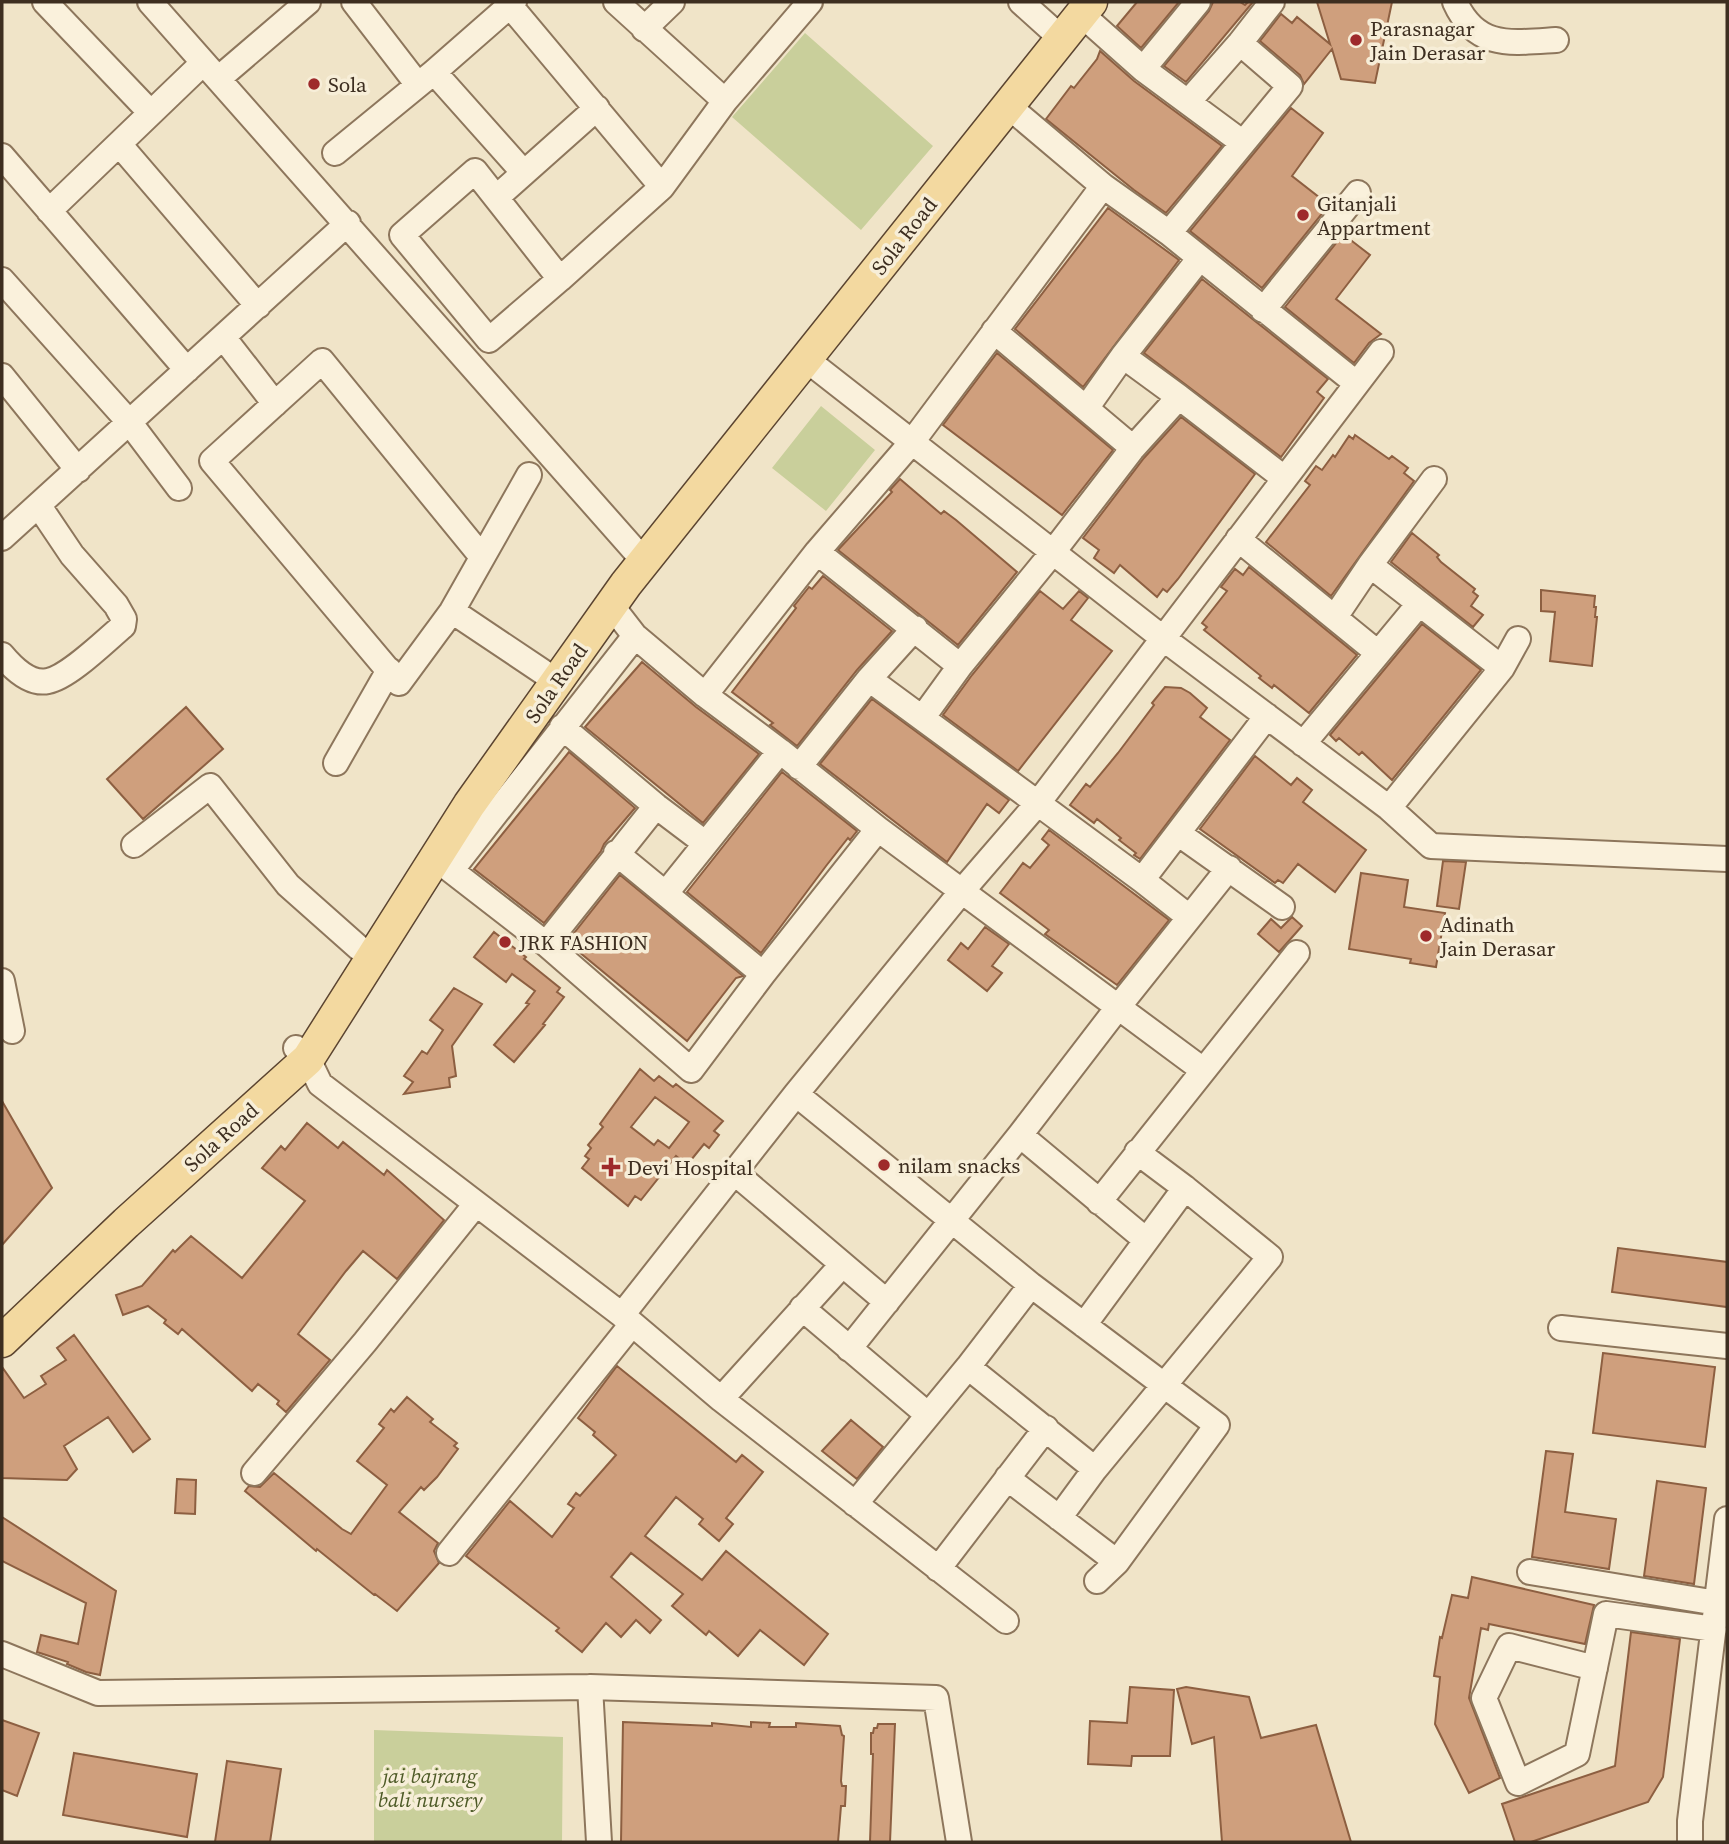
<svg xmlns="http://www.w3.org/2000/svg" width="1729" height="1844" viewBox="0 0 1729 1844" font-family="'Source Serif 4',serif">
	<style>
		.green { fill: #c9cf9b }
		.building { fill: #cf9f7d; stroke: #8d5f41; stroke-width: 2; fill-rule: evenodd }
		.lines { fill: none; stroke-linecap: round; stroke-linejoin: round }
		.minor-casing { stroke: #8d765c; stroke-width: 28 }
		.major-casing { stroke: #5b4430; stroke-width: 35 }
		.minor { stroke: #faf1dc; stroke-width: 24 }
		.major { stroke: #f3d9a0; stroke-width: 32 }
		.poi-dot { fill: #9e2a2b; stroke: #f7eed8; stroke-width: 2.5 }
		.labels { text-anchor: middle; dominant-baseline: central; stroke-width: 7; stroke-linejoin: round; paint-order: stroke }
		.poi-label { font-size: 21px; fill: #3d2e20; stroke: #f7eed8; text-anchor: start }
		.street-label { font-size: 21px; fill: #3d2e20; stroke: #f7eed8 }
		.park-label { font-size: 21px; font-style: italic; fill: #4d5a26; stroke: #f7eed8 }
	</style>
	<rect width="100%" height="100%" fill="#f0e4c8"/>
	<!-- green -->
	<path class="green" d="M805,33L933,146L861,230L732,117Z
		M821,406L875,450L826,511L772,468Z
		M374,1730L563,1737L562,1842H374Z"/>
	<!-- building -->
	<path class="building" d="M1137,2H1179L1141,48L1117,26Z
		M1213,2H1240L1245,5L1248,2H1253L1186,82L1164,66L1209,11Z
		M1317,2H1392L1375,83L1341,79L1332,49L1304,84L1300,75L1260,41L1281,14L1292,23L1297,17L1330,44Z
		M1100,51L1134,81L1222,146L1166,213L1134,190L1046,119L1071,86L1074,88L1097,59Z
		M1291,108L1323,133L1292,176L1329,205L1262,288L1190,231Z
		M1108,208L1179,260L1083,387L1015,329Z
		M1345,232L1350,236L1348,238L1370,255L1336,299L1381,334L1369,343L1354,363L1285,307Z
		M1202,279L1328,379L1317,392L1324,398L1281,457L1144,353Z
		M997,353L1113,450L1062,515L943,425Z
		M1181,417L1255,474L1178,579L1167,592L1163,589L1157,597L1120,565L1114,573L1094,558L1099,550L1083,538L1144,458Z
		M1355,435L1389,459L1392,456L1408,468L1404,473L1414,481L1331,596L1266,542L1310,485L1305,481L1316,466L1322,470L1333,455L1335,457L1349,436L1353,439Z
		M900,479L941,514L944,511L956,520L1017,572L958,645L838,550L892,492L890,490Z
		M1412,533L1439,555L1437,557L1441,562L1475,589L1473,592L1478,596L1471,606L1483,615L1473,627L1391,562Z
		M1249,567L1357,655L1309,713L1274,685L1272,688L1259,678L1261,676L1204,630L1207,627L1202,623L1227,591L1221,587L1235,569L1243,575Z
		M823,576L892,631L857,670L797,746L770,725L773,723L732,692L796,608L794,606L809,587L812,589Z
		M1541,590L1595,596L1594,607H1596L1595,617H1597L1592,666L1550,661L1555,612L1541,611Z
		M1040,591L1063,609L1079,591L1088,598L1071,620L1112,651L1018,771L943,715L972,675Z
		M1422,624L1481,670L1392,780L1362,752L1359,755L1339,738L1336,741L1330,735Z
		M642,662L696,707L759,754L703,823L585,727Z
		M1165,687L1181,688L1190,693L1207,708L1200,717L1230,740L1140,859L1134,855L1136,853L1119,840L1121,838L1097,819L1094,823L1070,805L1086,784L1090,787L1118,753L1154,705L1152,703Z
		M872,699L1009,800L999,813L987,804L947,862L820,764Z
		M186,707L223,749L143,819L107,779Z
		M569,752L635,808L604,844L601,851L544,923L474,869Z
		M1255,756L1291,785L1297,778L1312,790L1303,802L1366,850L1335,892L1298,864L1283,883L1278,880L1275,883L1200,829Z
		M782,772L857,831L850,840L848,838L826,866L761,953L687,892Z
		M1049,830L1169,920L1117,985L1045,934L1049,930L1000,893L1023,863L1030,868L1049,845L1042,839Z
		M1443,861L1466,862L1459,909L1437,906Z
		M1361,873L1408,880L1404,907L1445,913L1436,967L1410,963L1411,959L1349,949Z
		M620,875L743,976L736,978L687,1041L567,942Z
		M1292,917L1302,926L1279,952L1258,934L1271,919L1281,928Z
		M985,927L1009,944L992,966L1002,973L987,991L948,960L961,943L968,949Z
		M494,932L526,957L524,959L560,988L557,992L564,997L543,1024L545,1025L514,1062L494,1045L529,1004L526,1003L535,991L512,974L506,982L474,957Z
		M454,988L482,1004L452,1046L456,1076L449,1078L450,1087L404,1094L413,1082L404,1076L422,1051L427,1054L443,1030L430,1020Z
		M640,1069L654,1081L659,1076L673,1087L676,1084L723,1121L714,1131L719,1135L709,1148L704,1144L687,1165L676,1156L641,1200L635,1196L628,1206L582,1168L589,1159L585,1156L591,1148L588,1145L603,1127L600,1124ZM655,1097L689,1122L669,1148L658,1140L654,1145L631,1127Z
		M2,1101L52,1188L2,1245Z
		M307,1123L338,1148L343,1142L384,1175L387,1170L444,1220L397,1279L363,1251L346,1271L298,1334L330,1360L286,1412L277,1404L279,1401L258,1384L252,1391L182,1329L178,1334L164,1323L166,1320L148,1306L123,1315L116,1295L142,1286L173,1250L175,1252L191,1236L242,1278L305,1201L262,1168L281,1146L285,1150Z
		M1618,1248L1727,1262V1307L1612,1292Z
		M74,1335L150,1439L133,1452L108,1417L64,1446L77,1469L67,1480L2,1478V1367L24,1398L46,1384L41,1376L66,1360L57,1348Z
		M1603,1353L1715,1367L1705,1447L1593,1433Z
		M617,1366L736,1462L742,1455L763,1472L726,1518L733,1524L719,1541L699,1524L703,1519L676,1497L645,1536L702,1580L726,1551L828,1634L804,1665L760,1630L738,1656L709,1631L706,1635L672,1606L683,1594L631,1553L611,1577L661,1620L650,1633L636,1620L621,1637L606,1623L582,1652L556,1631L559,1628L466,1556L510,1501L552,1537L574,1508L568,1504L576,1493L580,1496L616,1455L593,1435L595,1432L578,1418Z
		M407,1397L433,1419L430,1422L457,1443L454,1446L458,1449L437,1477L424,1490L421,1487L399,1512L438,1543L434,1551L439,1563L397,1611L375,1594L374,1595L317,1549L316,1551L245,1491L249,1486L260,1487L274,1473L342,1529L351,1534L387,1485L357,1461L384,1428L379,1424L391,1409L394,1412Z
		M851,1420L883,1447L857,1479L822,1451Z
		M1546,1451L1573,1454L1565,1512L1616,1519L1609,1569L1532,1557Z
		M177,1479L196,1480L195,1514L175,1513Z
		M1657,1481L1706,1488L1694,1584L1644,1576Z
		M2,1517L116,1591L100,1675L86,1672L67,1664L68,1662L37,1652L41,1635L78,1644L86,1603L2,1561Z
		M1472,1577L1594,1605L1585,1644L1489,1624L1488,1630L1481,1628L1469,1698L1500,1778L1469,1793L1435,1724L1440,1677L1434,1676L1440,1637L1442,1638L1452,1595L1468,1598Z
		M1631,1632L1680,1639L1663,1777L1648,1802L1531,1842H1515L1502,1804L1615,1766Z
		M1130,1687L1174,1690L1170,1756H1132L1131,1766L1088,1764L1090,1721L1127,1723Z
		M1186,1687L1249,1697L1261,1738L1316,1725L1351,1842H1222L1214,1737L1192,1744L1177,1689Z
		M2,1720L39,1733L17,1796L2,1790Z
		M623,1722L712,1726V1723L751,1727V1722L770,1723L769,1727H796V1723L840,1726L842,1735L844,1736L841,1781L842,1786H846L845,1806H841L838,1842H621Z
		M878,1724H895L890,1842H870L873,1754H871V1733H873L874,1728H877Z
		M74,1753L197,1774L187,1837L63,1815Z
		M227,1761L281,1769L270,1842H215Z"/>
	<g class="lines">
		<!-- minor casing -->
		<g class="minor-casing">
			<path id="minor" d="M45,2L151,113
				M150,2L644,561
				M354,2L418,85
				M507,2L662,187L725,101L616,2
				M1021,2L1061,38
				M1455,2C1476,49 1510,43 1556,40
				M1081,14L1143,69L1243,143
				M644,29L672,2
				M1143,69L1198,2
				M434,72L524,173
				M218,79L308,2
				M725,101L810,2
				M1189,101L1240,43L1272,2
				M1007,105L1103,186
				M119,144L258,306
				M335,153L434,72L514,2
				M2,156L187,370
				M475,171L560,279L489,340L402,235Z
				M497,197L597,108
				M49,211L203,63
				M1169,233L1290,86L1240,43
				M560,279L662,187
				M2,280L130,423L179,488
				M1263,310L1358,193
				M994,331L1133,448
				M223,337L275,404
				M1123,356L1179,397L1284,478
				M807,360L1164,639L1389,808L1431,846L1727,859
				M2,376L78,470
				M1087,407L1123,356L1199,259
				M2,538L348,223
				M1238,539L1378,653
				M817,552L960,666
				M482,557L322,361L212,461L399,683L452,611L529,475
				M1370,565L1502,668
				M611,605L635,636L705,695L780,751L878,829L1203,1070
				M452,611L543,672
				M1335,617L1370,565L1434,479
				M2,655C12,667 30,685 48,681C69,677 105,641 123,626L124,619L116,605L72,555L39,506
				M869,679L1142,880L1189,917
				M705,695L817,552L912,442L1103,186L1169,233L1356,383
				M923,717L960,666L1053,552L1133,448L1179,397
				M562,727L656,806L705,843
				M1303,744L1419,604
				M336,763L389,670
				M799,767L869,679L915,628
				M1389,808L1502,668L1518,639
				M1179,834L1282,907
				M134,845L210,786L288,885L359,948
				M616,853L763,974
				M435,858L546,944L691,1070L763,974L878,829
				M457,863L635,636
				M1142,880L1267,716
				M666,893L780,751
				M546,944L656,806
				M2,981L12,1031
				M296,1048L308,1059L320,1084L622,1315L721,1399L1006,1621
				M796,1094L1031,1285L1217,1425L1117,1562L1097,1581
				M1020,1135L1146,1240
				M734,1172L887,1302
				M1099,1202L1297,953
				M802,1308L927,1414
				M622,1315L796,1094L962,891L1038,803L1381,352
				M1084,1325L1185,1188
				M1561,1328L1727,1346
				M849,1349L1020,1135L1119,1006L1229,868
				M968,1367L1095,1469
				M721,1399L842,1265
				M254,1473L365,1342L476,1204
				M1007,1478L1117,1562
				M855,1504L968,1367L1031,1285
				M1059,1518L1095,1469L1270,1257L1185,1188L1137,1152
				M449,1553L632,1324
				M938,1569L1046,1428
				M1530,1572L1717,1603
				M2,1654L98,1693L590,1687L936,1698L959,1842
				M1595,1668L1509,1646L1484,1698L1518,1783L1577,1754L1606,1614L1714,1629
				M590,1687L599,1842
				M1690,1842V1821L1727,1519"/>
		</g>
		<!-- major casing -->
		<g class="major-casing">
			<path id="major" d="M2,1341L126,1223L308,1059L469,805L626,584L1091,2"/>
		</g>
		<!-- minor -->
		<use href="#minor" class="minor"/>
		<!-- major -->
		<use href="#major" class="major"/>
	</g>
	<!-- markers -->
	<g class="poi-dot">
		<circle cx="1356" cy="40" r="7"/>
		<circle cx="314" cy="84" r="7"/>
		<circle cx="1303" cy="215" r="7"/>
		<circle cx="1426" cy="936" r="7"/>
		<circle cx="505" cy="942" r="7"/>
		<circle cx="884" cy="1165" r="7"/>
		<path d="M607.5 1156.5h7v7h7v7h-7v7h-7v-7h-7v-7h7z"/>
	</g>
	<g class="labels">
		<!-- poi labels -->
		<g class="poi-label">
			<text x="1370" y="28">Parasnagar<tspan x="1370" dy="24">Jain Derasar</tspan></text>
			<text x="328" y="84">Sola</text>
			<text x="1317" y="203">Gitanjali<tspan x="1317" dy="24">Appartment</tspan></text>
			<text x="1440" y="924">Adinath<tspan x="1440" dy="24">Jain Derasar</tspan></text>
			<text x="519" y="942">JRK FASHION</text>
			<text x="898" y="1165">nilam snacks</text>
			<text x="627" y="1167">Devi Hospital</text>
		</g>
		<!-- street labels -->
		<g class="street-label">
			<text transform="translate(904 236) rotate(-52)">Sola Road</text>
			<text transform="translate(556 683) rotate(-55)">Sola Road</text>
			<text transform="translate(221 1137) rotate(-42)">Sola Road</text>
		</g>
		<!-- park labels -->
		<g class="park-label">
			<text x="430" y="1775">jai bajrang<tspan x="430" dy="24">bali nursery</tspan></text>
		</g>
	</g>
	<!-- border -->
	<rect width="1729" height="1844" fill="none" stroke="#3d2e20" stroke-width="7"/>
</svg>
